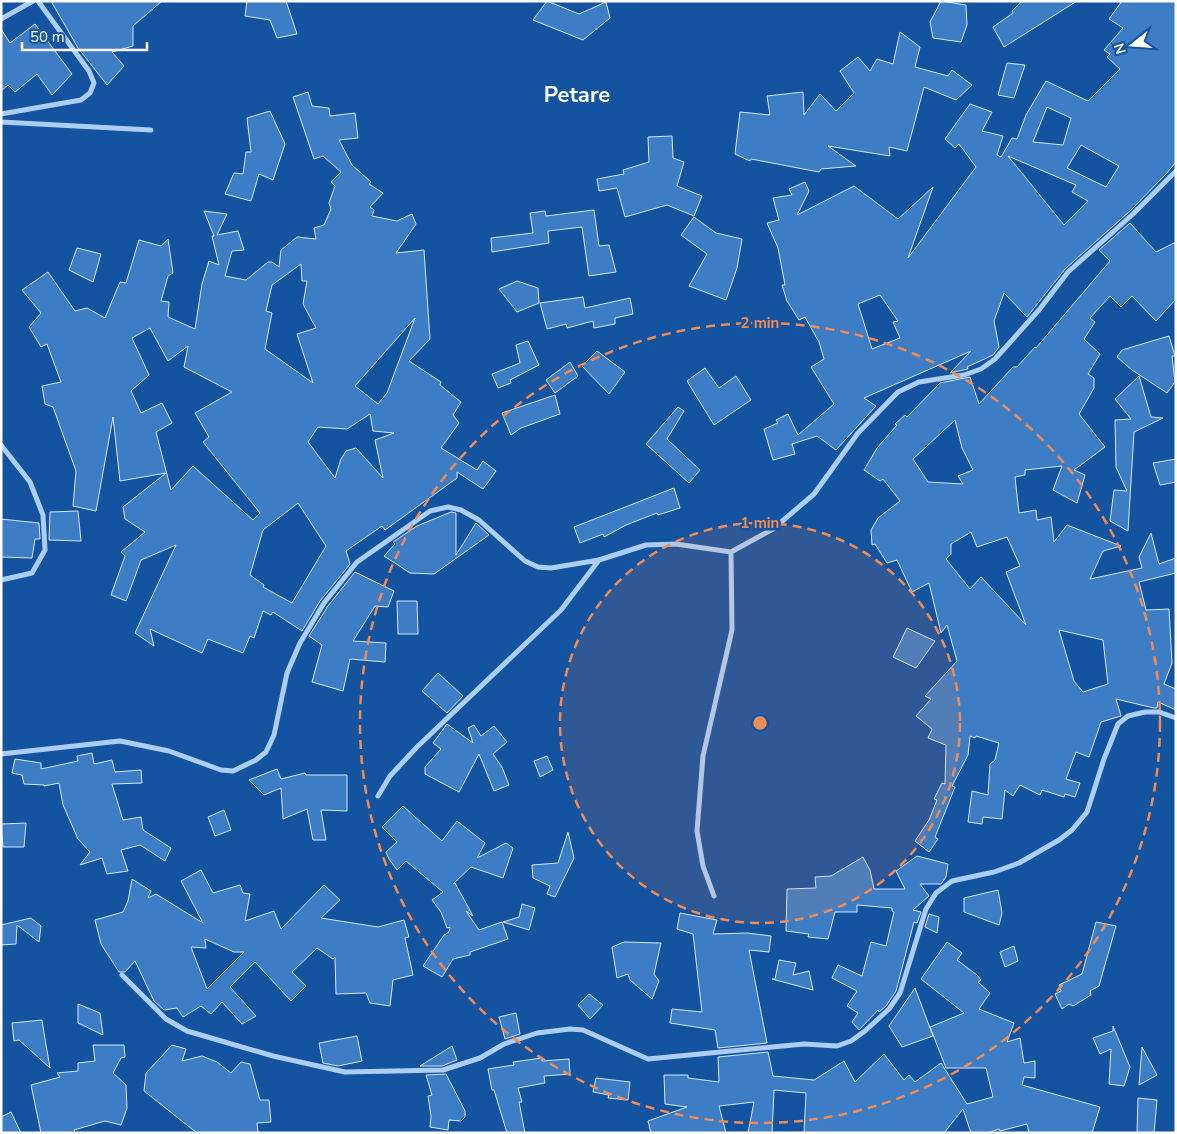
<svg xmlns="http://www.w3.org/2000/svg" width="1177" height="1134" viewBox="0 0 1177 1134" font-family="'Nunito Sans',sans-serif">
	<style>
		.building { fill: #3d7dc6; stroke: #d5e8fd; fill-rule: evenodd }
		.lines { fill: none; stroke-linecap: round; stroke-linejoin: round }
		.minor { stroke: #accef4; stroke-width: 5 }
		.ring { fill: none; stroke: #ef8b55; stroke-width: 2.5; stroke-dasharray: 9 6 }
		.labels { text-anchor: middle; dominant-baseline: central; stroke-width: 5; stroke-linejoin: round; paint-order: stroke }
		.district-label { font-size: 22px; font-weight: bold; fill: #fff; stroke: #1453a0 }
		.centre { fill: #ef8b55; stroke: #1453a0; stroke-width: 2.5 }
		.ring-label { font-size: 15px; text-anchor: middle; font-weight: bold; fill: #ef8b55; stroke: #1453a0; stroke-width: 5; stroke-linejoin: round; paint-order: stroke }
	</style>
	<rect width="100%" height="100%" fill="#1453a0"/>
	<!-- building -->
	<path class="building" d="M51,1H162L133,26V46L112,52L124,66L107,85L78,48Z
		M247,1H286L297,34L277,38L270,20L245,16Z
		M547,1L579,14L606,2L610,18L583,40L533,20Z
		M941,1L966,5L967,25L961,42L933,38L930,22Z
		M1022,1H1077L1004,47L993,27L1013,13L1012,11Z
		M1122,1H1176V162L1166,174L1130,211L1065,269L1027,317L1004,293L994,321L999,347L993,355L967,367L968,369L950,373L971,351L864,398L876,406L836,450L817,436L792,444L795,454L773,460L764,429L778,423L776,420L788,414L798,435L834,404L811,367L824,359L819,342L805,317L799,320L787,301L782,285H785L778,248L767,223L779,220L773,198L792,195L789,189L805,182L809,191L797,215L854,186L898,219L933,187L908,258L976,167L959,144L955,148L945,139L970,104L992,112L982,131L1003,136L997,155L1001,157L1012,138L1017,139L1026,115L1046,81L1088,101L1120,69L1107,57L1110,54L1104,50L1123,28L1109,19ZM1047,107L1071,118L1063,145L1033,142ZM1081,145L1119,166L1106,187L1067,168ZM1008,156L1076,185L1072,192L1088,201L1064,225ZM880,295L898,321L893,322L900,338L872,349L858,304Z
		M35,24L72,74L52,95L37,74L15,92L8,85L1,91V29L10,43Z
		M900,32L920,47L915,67L948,76L952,70L972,85L956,100L924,87L907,151L889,147L890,156L828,146L856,166L821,169L819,172L751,159L750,161L735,154L740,112L770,115L767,96L803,92L804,115L820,94L836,111L854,93L840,71L858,57L870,71L877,59L893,64Z
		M1007,63L1025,65L1014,98L998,95Z
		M308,92L312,106L329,108L330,116L355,113L358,138L339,140L352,165L371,182L369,184L383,193L370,207L374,210L372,216L397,221L412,214L416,224L396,253L424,250L430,339L409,361L441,382L440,385L461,402L453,415L459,423L441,448L477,470L483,461L496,471L483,489L457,472V478L385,530L382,526L346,551L350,564L320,601L302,631L273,612L271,615L263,611L254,638L250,636L243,653L208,639L202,653L150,629L154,646L135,633L176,545L141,560L126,601L111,595L125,556L121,552L145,532L125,519L123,507L166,473L120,481L113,417L96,511L73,506L76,471L53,407L45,404L42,386L61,382L47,344L41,347L29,327L41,313L22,290L48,272L75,311L87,308L105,318L120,282L126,283L139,240L161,246L168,239L173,273L168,276L161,301L169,302L168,317L195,329L202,284L209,261L219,265L212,236H214L204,211L227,214L217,235L238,231L244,250L232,251L225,276L246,280L268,262H272L279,267L281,250L297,237L316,239L314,228L324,225L331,209L329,203L335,186L331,182L341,172L323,156L314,159L293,97ZM301,264L302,281H307L303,304L316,328L297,334L313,383L265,349L272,313L266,311L272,285ZM415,318L387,393L378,404L355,386ZM150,328L168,361L188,346L184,367L232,392L195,413L209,437L203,442L260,513L253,520L193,466L171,490L156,432L172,423L162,403L141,413L131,391L149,375L132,338ZM370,414L373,431L394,433L375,440L383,478L356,448L346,451L341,459L335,478L308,442L318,427L347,429ZM298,503L326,546L292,603L263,587L264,585L250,575L263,530Z
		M270,111L285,144L273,180L259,174L251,201L225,194L234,173L243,174L246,152H251L247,118Z
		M672,136L673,158L684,162L677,186L702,196L694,216L667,205L625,217L617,188L599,191L597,179L624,174L623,170L649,162L648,137Z
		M594,210L599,246L609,245L616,272L589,276L582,227L548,231L549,243L492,252L491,238L533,233L530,213L545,211L546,216Z
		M694,217L716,233L742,239L737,268L726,300L689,286L707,254L681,235Z
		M1130,223L1156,252L1176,242V299L1156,321L1132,296L1121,307L1110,296L1090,318L1095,322L1084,339L1100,354L1088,374L1094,378V388L1079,414L1105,447L1074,470L1085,475L1077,503L1053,490L1062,466L1025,470V475L1015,477L1019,513L1036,510L1037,520L1051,517L1054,542L1067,525L1121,546L1103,551L1090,579L1142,568L1139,557L1151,533L1159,564L1176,558V573L1139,582L1146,610L1169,609L1172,663L1164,684L1176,689V710L1158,702L1157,708H1154L1116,699L1121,716L1101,722L1089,757L1076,752L1066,779L1080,783L1075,797L1065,794L1064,797L1042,790L1040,795L1020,785L1013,796L1005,790L1002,819L983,817L982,824L968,822L972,791L988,795L990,764L995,760L999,743L976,736L975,738L970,736L968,755L952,786L955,787L935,837L938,839L929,852L915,841L929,820L937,800L934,799L942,783L945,784L946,745L928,738L932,729L916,716L931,699L925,696L957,661L947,625L941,633L929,583L912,592L897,560L887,563L875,544L872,545L871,530L878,518L900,501L883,479L880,481L864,470L877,448L897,425L895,424L905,415L907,417L940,383L970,377L979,404L1013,367H1017L1035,347L1036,348L1110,261L1099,250ZM955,420L962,448L973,470L958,476L963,484L928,482L913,459ZM971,532L977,547L1007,537L1020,566L1006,572L1026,625L981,577L970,589L946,559L951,554V544ZM1059,630L1103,640L1108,684L1083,692L1074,681Z
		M77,248L101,254L93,282L69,270Z
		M517,281L538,288L539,303L517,312L499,289Z
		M583,297L585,308L630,298L633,314L615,318V324L594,328L593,321L567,328L566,324L547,329L540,303Z
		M1169,336L1175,356H1172L1175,382L1167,393L1132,370L1117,357L1122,350Z
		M528,341L539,365L510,380L511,383L498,388L492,374L520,363L516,345Z
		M597,351L625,372L609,394L582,366Z
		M570,362L578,376L555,393L546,380Z
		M705,368L719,388L736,376L751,400L714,425L687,381Z
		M1139,376L1151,417L1163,418L1134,432L1128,531L1110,521L1114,490L1127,491L1116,467L1115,420L1131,419L1115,399Z
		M555,395L560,414L521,428L511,435L502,413Z
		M678,407L684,411L667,439L700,470L689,483L646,444Z
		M1176,459V482L1160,485L1153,463Z
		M674,488L680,508L658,515L657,513L626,525L604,537L603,534L580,543L574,527Z
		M78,511L81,541L49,540L50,512Z
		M451,512L456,513V555L476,523L489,535L434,574L410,573L384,556L395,544L393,542L417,526Z
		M1,519L39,523L40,539H35L32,558L1,557Z
		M355,572L394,591L388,607L375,606L353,641L386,643L385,662L350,659L343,691L312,682L322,645L309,636L328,606Z
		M397,601H417L418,634H398Z
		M907,628L935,641L916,668L893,657Z
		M438,673L463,696L447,713L422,691Z
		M447,724L473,743L468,728L474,725L481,736L494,726L507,742L493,754L502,767L509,785L494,791L479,754L459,792L425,774V767L441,749L433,743Z
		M92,753L94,764L112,760L115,772L141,770L142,783L112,784L123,820L141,817L143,830L171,848L165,861L140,845L121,850L128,871L107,874L102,858L80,865L90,852L78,839L63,805L59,783L44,786V785L24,784L22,775L12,773L15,759L41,763V769L78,761L77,756Z
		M547,756L553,770L540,777L534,761Z
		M277,769L281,779L305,773L306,775H347V811L321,810L326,840H313L307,809L283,819L281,788L264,795L249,780Z
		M403,806L442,841L457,821L485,843L477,858L506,843L513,848L503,878L471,867L453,884L455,883L473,916L466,911L479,930L502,922L508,939L470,952V955L453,959L442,977L423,966L444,935L449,932L450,927L447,928L441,912L432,900L443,892L406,861L397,870L389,859L386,852L397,842L382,827Z
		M224,810L231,830L215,836L208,817Z
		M26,823L24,847H3L1,824Z
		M568,832L574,858L555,897L547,894L550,886L533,878L532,865L558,863Z
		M917,856L948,864L946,877L941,884H920L929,896L913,910L921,912L917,923L914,922L896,991L886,1006L879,1012L878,1010L859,1030L852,1022L858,1013L847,1006L857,991L832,978L838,965L862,976L871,942L886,946L894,912L892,911V908L857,905V912H835L828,939L808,937L809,934L786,931L787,889L816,888L815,877L831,876L863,857L870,870L874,889H905L896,871Z
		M201,870L213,893L240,885L243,893L250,894L245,921L274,911L281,929L324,885L340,900L321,918L378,927L404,920L409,937L405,938L413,975L393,980L390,1006L370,1003L366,993L336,994L335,957L333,959L317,948L292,972L306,986L291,1001L255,962L230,987L256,1016L242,1024L222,1002L211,1014L201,1006L183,1017L177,1008L164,1010L154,1001L135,961L125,972H119L101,944L95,920L123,912L128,901L132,879L151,891L148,898L156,894L203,923L181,881ZM205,939L234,952H244L207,989L191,947L206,948Z
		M998,890L1002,913L999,925L964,912V898Z
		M522,904L535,908L529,930L503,922L519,917Z
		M680,913L717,920L713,934L747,933L771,936L769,952L749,950L767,1043L718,1048L715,1030L670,1023L672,1009L702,1012L693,934L677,929Z
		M929,914L939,917L937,933L925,927Z
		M31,918L41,926L39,942L17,925L16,944L1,945V925Z
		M1096,922L1116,926L1099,986L1090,991L1091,995L1073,1006L1069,1004L1062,1009L1055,994L1061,991L1059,985L1082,974Z
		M624,942L661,943L654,974L659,981L652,999L630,980L628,974L617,978L612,947Z
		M947,942L962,953L957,960L977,975L981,980L978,982L990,993L979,1009L1014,1023L1007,1042L1020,1038L1024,1063L1035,1061V1078L1024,1077L1022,1085L1100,1107L1092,1133H1029L1027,1124L1000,1131L999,1129L988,1133H971L963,1109L944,1133H804L806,1093L774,1090L772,1133H748L754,1102L719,1106L726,1133H651L648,1121L687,1107L665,1104L664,1075H688V1078L719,1082L718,1057L768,1052L773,1076L814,1080L844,1061L855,1082L884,1054L904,1080L909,1075L915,1082L941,1063L967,1104L993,1097L986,1068H946L930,1027L964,1013L921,979Z
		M1014,946L1018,961L1005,967L1000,952Z
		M779,960L796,963L793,975L809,971L813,990L772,979H775Z
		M915,988L933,1036L902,1047L889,1026Z
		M589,994L603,1005L590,1019L578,1005Z
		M78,1004L100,1013L103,1035L78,1023Z
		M516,1013L520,1034L505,1039L499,1017Z
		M42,1020L44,1033L50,1068L19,1040L14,1041L12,1023Z
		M1113,1026L1130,1067L1124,1086L1109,1084L1111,1049L1100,1054L1093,1038L1113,1031Z
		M357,1036L362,1061L338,1066L323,1063L319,1043Z
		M93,1045H124L125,1057L121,1058L113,1073L126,1085L127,1108L121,1125L105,1121L74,1130L75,1133H41L31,1085L60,1077L57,1073L78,1071V1063L95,1061Z
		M172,1045L186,1049L182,1061L202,1056L217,1062L231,1073L241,1062L250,1064L260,1100H269L271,1122L257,1123L258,1133H197L144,1091L146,1073Z
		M452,1046L457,1060L442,1066H420Z
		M1142,1047L1157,1075L1139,1085Z
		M542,1058V1061L569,1059L570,1074L544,1076L545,1083L518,1088L522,1102H519L525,1133H507L494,1090H492L488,1069L514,1065L513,1062Z
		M446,1074L465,1111V1117L461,1121L449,1120L448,1130L430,1127L431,1116L428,1096L432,1095L426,1075Z
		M596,1078L630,1082L628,1100L608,1098L609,1095L593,1092Z
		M1138,1098L1157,1100L1154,1133H1137Z
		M11,1112L21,1133H1V1117Z"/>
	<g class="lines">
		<!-- minor -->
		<path class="minor" d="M1,19L33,1
			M1,114L81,100L90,93L94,83L89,71L38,1
			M1,122L151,130
			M1,445L30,482L43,515L45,550L32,573L1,580
			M1,754L120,741L169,751L221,770L233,771L256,760L266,752L274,735L287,673L300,643L324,603L357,562L430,511L448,507L461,510L479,520L525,561L538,567L551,568L599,560L646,545L676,544L731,552L773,529L814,494L858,433L898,392L919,382L964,375L981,369L995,359L1039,310L1068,272L1133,214L1176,171
			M378,796L390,776L417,747L561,610L599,560
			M714,896L703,866L697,831L703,756L732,630L731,552
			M122,975L166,1019L187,1031L273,1056L345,1072L443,1070L480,1058L504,1044L537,1033L570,1029L583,1030L648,1059L804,1044L837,1046L851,1041L865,1031L889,1009L900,993L926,909L936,893L952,881L994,872L1019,863L1059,840L1072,830L1087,812L1104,759L1118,724L1128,716L1145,712H1159L1176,718"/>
	</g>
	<!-- distance rings -->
	<circle cx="760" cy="723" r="200" fill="#ef8b55" fill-opacity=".12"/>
	<g class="ring">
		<circle cx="760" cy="723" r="200"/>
		<circle cx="760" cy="723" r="400"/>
	</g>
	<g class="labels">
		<!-- district labels -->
		<g class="district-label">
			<text x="577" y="95">Petare</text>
		</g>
	</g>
	<circle cx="760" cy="723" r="8" class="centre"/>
	<g class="ring-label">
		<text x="760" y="328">2 min</text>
		<text x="760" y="528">1 min</text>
	</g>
	<!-- border -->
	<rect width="1177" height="1134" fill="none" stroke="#ffffff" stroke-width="5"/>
	<!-- north arrow -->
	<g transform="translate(1132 45) rotate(253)" stroke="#1453a0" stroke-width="4" paint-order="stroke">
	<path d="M0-4L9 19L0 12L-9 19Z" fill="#ffffff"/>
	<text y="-8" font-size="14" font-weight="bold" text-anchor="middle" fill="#ffffff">N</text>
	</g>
	<!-- scale -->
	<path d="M22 42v8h125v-8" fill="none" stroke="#ffffff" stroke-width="2.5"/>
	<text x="30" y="42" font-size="15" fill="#ffffff" stroke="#1453a0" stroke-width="4" paint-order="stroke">50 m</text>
</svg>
